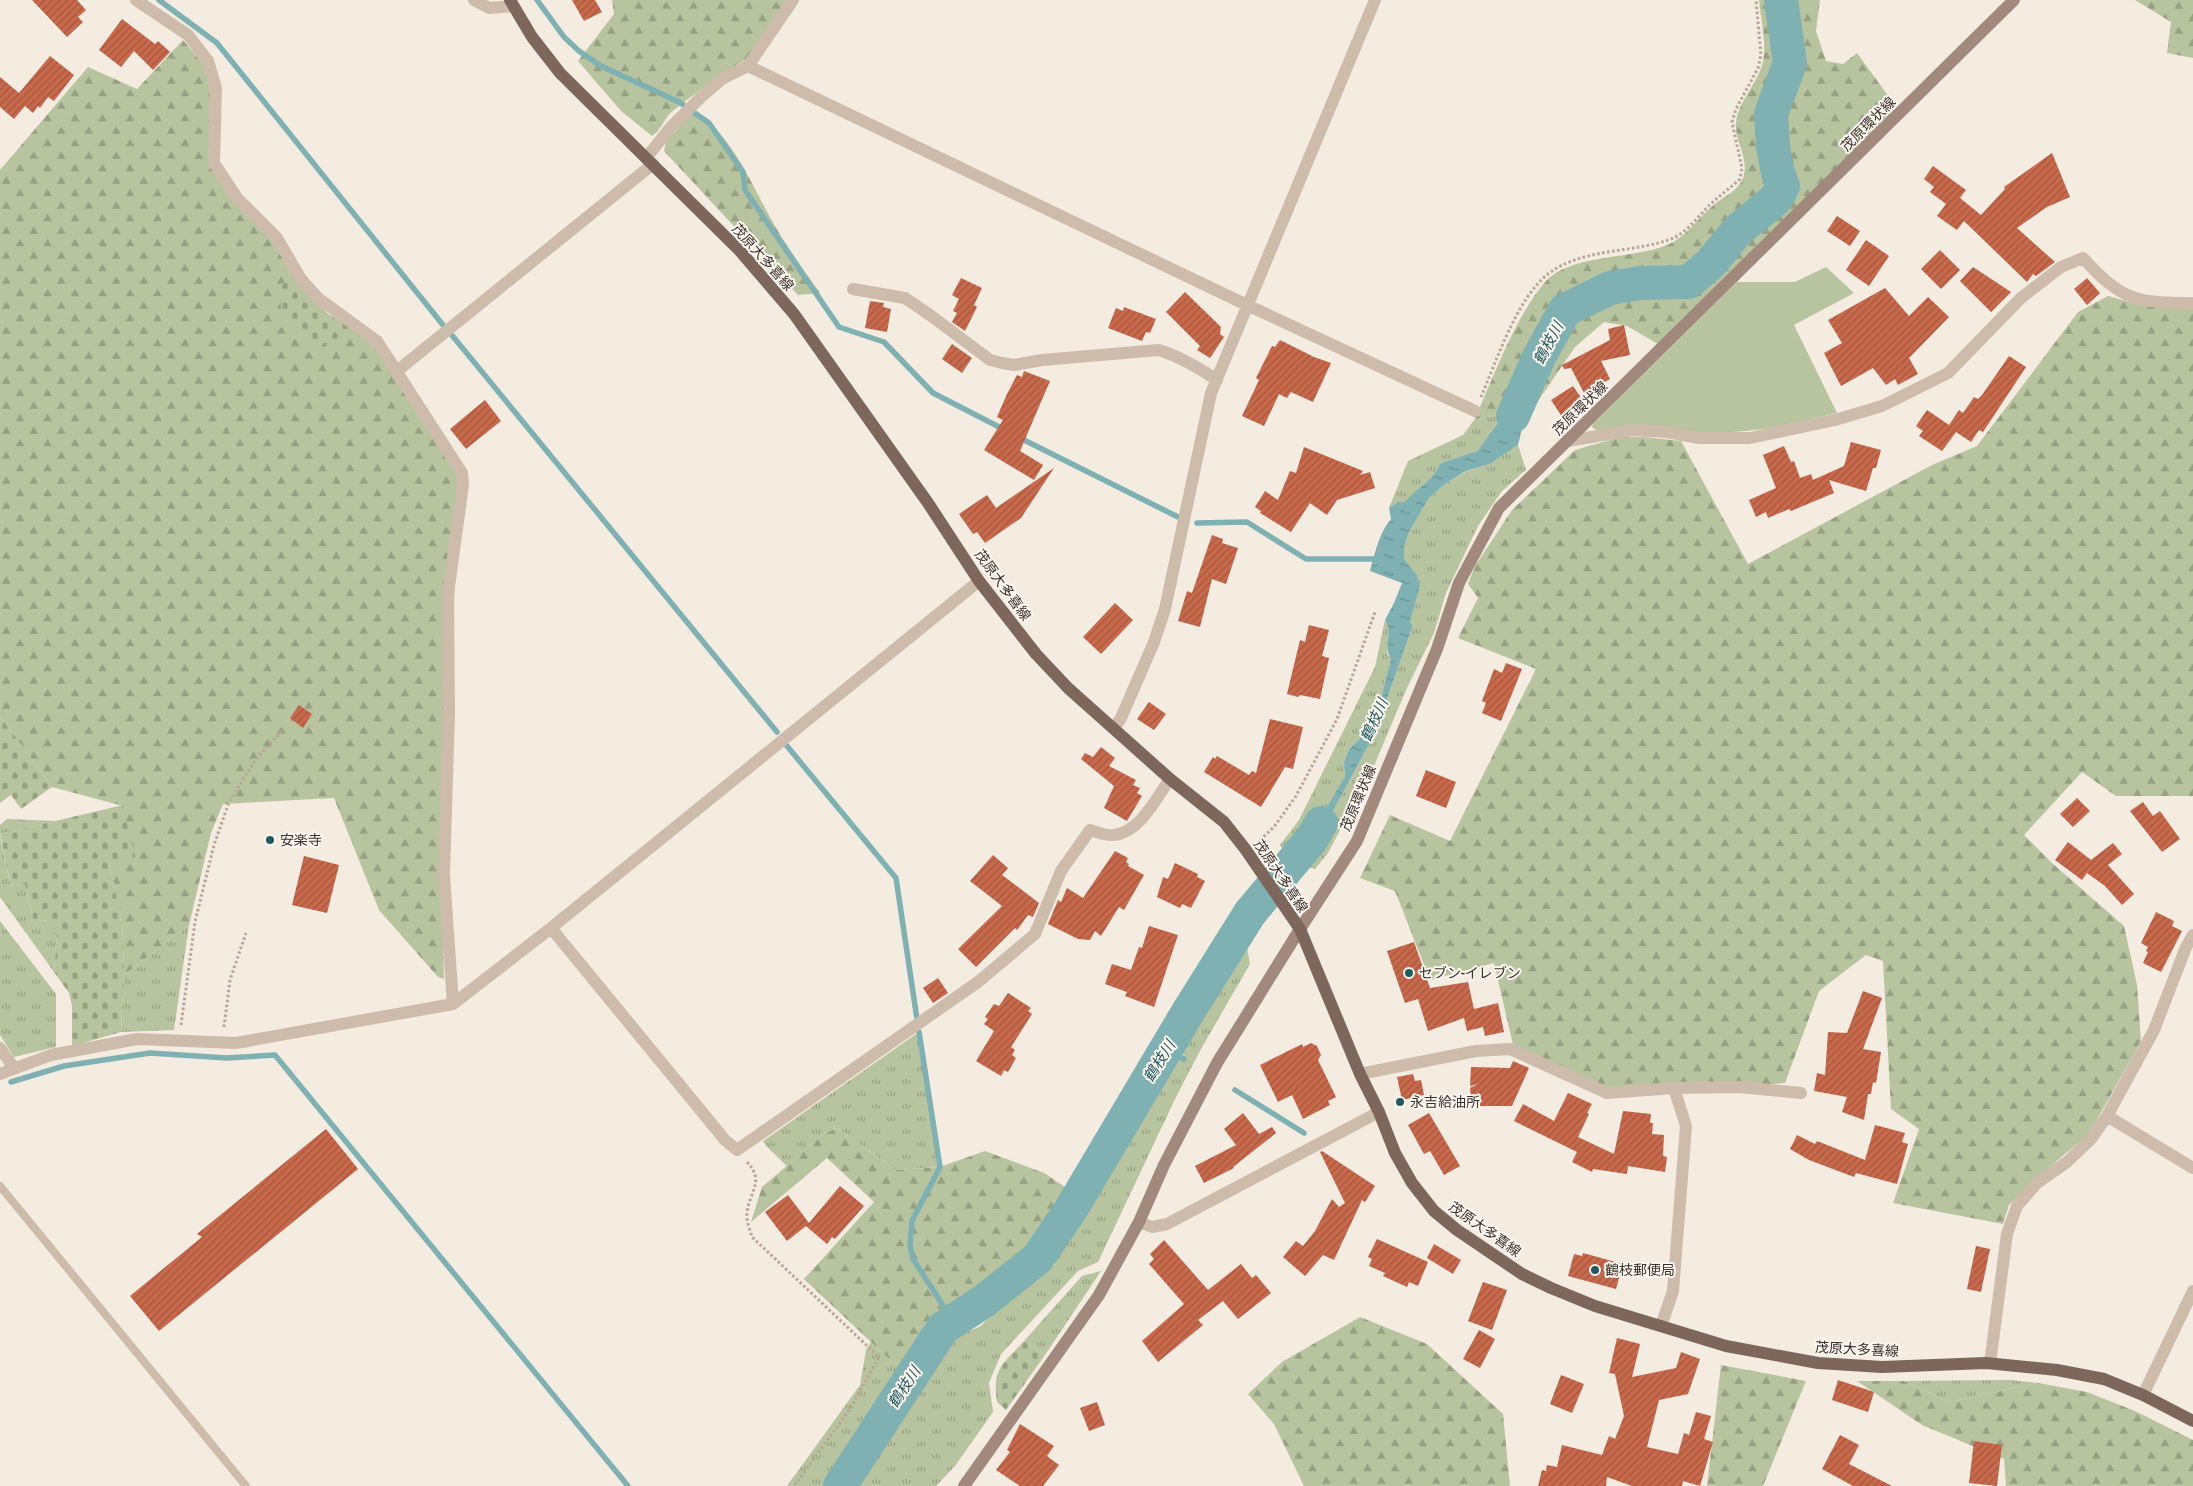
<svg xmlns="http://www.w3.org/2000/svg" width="2193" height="1486" viewBox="0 0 2193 1486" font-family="'Archivo Narrow','Noto Sans JP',sans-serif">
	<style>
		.grass { fill: url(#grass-tufts) }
		.forest { fill: url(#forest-firs) }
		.cemetery { fill: url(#cemetery-stones) }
		.garden { fill: #b8c4a0 }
		.water { fill: url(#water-ripples) }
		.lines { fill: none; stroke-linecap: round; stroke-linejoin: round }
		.stream { stroke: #7fb0b2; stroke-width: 5.5 }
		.river { stroke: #7fb0b2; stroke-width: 34 }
		.building { fill: url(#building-hatch) }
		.path { stroke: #b9a596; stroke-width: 3; stroke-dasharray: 2.5 2.5; stroke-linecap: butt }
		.service { stroke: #cdbbac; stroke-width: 8 }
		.minor { stroke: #cdbbac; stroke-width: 12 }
		.secondary { stroke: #a18a7d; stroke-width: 12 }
		.primary { stroke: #7d675c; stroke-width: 12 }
		.poi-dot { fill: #1f5a5e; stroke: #fbf5ee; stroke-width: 2 }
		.labels { text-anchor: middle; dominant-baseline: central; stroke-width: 4; stroke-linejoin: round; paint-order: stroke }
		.street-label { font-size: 14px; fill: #3b302b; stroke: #fbf5ee }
		.poi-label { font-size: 14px; fill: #3b302b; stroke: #fbf5ee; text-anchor: start }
		.water-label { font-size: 15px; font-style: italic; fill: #1f5a5e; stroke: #fbf5ee }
	</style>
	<defs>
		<pattern id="grass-tufts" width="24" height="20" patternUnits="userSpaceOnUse" patternTransform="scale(1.25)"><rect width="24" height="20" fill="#b8c4a0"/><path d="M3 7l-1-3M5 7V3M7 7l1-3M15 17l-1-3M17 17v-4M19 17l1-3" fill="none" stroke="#97a083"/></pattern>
		<pattern id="forest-firs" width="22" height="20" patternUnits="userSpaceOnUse" patternTransform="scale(1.25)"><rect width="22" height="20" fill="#b8c4a0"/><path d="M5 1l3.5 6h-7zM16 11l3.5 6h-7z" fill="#97a083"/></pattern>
		<pattern id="cemetery-stones" width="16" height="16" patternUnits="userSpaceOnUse" patternTransform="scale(1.25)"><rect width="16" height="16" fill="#b8c4a0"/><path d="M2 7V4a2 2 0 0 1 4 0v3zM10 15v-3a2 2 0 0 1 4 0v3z" fill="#97a083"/></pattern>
		<pattern id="water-ripples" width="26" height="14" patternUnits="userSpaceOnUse" patternTransform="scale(1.25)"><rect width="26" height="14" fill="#7fb0b2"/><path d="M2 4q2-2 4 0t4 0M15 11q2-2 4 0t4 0" fill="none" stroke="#699091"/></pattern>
		<pattern id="building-hatch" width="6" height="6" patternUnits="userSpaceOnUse" patternTransform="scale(1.25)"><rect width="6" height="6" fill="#c8694b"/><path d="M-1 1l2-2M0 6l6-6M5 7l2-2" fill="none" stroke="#a4573f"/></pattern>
	</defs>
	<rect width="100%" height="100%" fill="#f4ebe1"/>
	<!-- grass -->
	<path class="grass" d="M1505,414L1477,451L1441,463L1432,477L1403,504L1399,501L1389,508L1408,461L1463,435L1475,419Z
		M1518,445L1526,470L1502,491L1478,526L1446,593L1434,633L1406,690L1374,766L1328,853L1315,869L1304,865L1375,733L1413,625L1410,622L1420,586L1417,575L1404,559V547L1409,532L1429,498L1445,484L1467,471L1490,464Z
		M1385,620L1389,626L1387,654L1391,659L1380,702L1359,740L1349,749L1344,762L1345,776L1315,827L1305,839L1293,844L1287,840L1282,848L1280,845L1299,820L1375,667Z
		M7,819L56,821L0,834V825Z
		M0,837L11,887L25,884L34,923L48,920L57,933L54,972L0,897Z
		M0,921L56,994V1047L14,1057L0,1035Z
		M189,925L174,1030L121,1032L124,975Z
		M1242,933L1245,936L1250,964L1201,1049L1176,1097L1098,1262L1078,1271L1001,1354L989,1383L993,1412L955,1466L936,1486H857L884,1441L888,1425L940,1349L954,1338L981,1326L1011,1291L1055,1265L1051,1253L1123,1140L1122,1134L1171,1053L1182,1061L1185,1056L1174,1048Z
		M919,1032L940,1167L896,1170L837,1128L825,1133L787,1166L766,1146L763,1141Z
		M1101,1271L1045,1355L1024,1341L1082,1276Z
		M871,1342L887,1357L905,1370L872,1430L833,1486H787L860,1385L866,1350Z
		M2010,1380L2038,1383L1949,1402L1904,1381Z"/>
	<!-- forest -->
	<path class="forest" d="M612,0H788L750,57L714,79L669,114L658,131L652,136L621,111L578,61L614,14Z
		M1759,0H1820L1816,31L1826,61L1843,64L1857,53L1897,108L1658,344L1627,326L1604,322L1575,347L1525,420L1535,375L1528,373L1505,414L1475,419C1493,378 1516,315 1546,281C1571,254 1634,259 1667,245C1688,236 1699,216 1716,203C1726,195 1738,191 1743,178C1750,158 1734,141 1736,122C1738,104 1753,88 1760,71C1769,51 1761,22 1759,0Z
		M2135,0H2193V58L2167,53L2171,22Z
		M183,40L203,64L213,98L209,164L267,231L295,277L280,285L354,330L377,349L459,477L442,909L444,979L438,977L379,910L334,798L223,804L211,833L189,925L124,975L122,921L109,863L123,806L52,787L0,716V170L88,67L137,89Z
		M694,110C732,136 749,179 771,219C785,244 803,269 820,293L798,295L664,151L666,142Z
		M2108,296L2137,304L2193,309V796H2116L2082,772L2024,835L2052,863L2124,926L2137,985L2141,1041L2089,1134L2040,1175L2009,1205L2003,1224L1893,1203L1919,1129L1891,1109L1883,961L1866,955L1819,991L1785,1083L1761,1085L1608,1087L1556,1066L1513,1045L1494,963L1430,980L1395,891L1360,878L1390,815L1450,841L1536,669L1458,638L1478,598L1468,584L1475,566L1512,510L1575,450L1620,437H1644L1681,441L1748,564L1932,465L1977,446L2078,312Z
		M837,1128L896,1170L940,1167L985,1151L1044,1173L1074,1193C1063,1210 1045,1244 1032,1257C991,1295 932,1319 905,1370L887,1357L804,1279L874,1202L827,1158L751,1222L762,1187L825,1133Z
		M1360,1317L1427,1344L1503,1414L1510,1486H1304L1274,1424L1248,1394L1282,1362Z
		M1721,1365L1806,1381L1763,1486H1707Z
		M1857,1381H1904L1949,1402L2038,1383L2087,1392L2135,1411L2193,1440V1486H2006L2004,1459L1922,1425Z"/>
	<!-- cemetery -->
	<path class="cemetery" d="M295,277L327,313L354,330L317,349L281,317L280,284Z
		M0,716L52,787L21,809L11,795L0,803Z
		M123,805L135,857L109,863L122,921L124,975L121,1032L72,1046V1006L69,993L54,972L57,933L51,934L47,920L34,923L25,884L11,887L0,834Z
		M1024,1341L1045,1355L1006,1410L997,1402C992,1368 1003,1364 1024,1341Z"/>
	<!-- garden -->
	<path class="garden" d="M1826,267L1854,293L1794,325L1837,413C1807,420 1777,428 1746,431C1697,436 1645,432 1596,430L1592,427L1593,424L1737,282H1795Z"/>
	<!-- water -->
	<path class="water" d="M1527,373L1535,375L1518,445L1490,464L1466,471L1445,484L1429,498L1409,532L1404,547V559L1417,575L1420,586L1410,622L1413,625L1375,733L1304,865L1289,859L1282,848L1287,840L1293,844L1305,839L1315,827L1345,776L1344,762L1349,749L1359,740L1380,702L1391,659C1382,647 1394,632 1385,620L1394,603L1402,583L1370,571C1375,553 1379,533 1391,519L1389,508L1399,501L1403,503L1432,477L1441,463L1477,451L1505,414Z"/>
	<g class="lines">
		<!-- stream -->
		<path class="stream" d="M159,0L217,43L443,325
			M537,0L564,37L579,51L601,66L679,102L709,123L743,172L745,190L839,327L884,342L933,393L1005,430
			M451,334L777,732
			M1020,438L1178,517
			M1197,523L1247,522L1306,559H1379
			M787,746L896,878L917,1019
			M919,1032L940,1167L912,1221L910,1245L913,1259L953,1321
			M1166,1049L1184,1059
			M11,1082L64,1066L150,1053L227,1058L275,1055L628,1486
			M1235,1090L1304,1133"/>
		<!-- river -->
		<path class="river" d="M1513,416L1539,357L1565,310L1610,288L1640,283L1689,282L1711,263L1738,230L1776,199L1783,186L1778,173L1773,146L1771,114L1790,63L1781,0
			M840,1486L943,1328L984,1301L1038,1258L1071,1209L1188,1012L1250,913L1311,840L1321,823"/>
	</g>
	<!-- building -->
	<path class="building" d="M32,0H77L86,10L78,17L83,22L67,37Z
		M572,0H595L602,12L584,21Z
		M122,19L155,44L158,41L170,52L153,70L134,51L121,67L99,50Z
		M50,56L74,75L54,101L48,97L40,108L38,106L33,113L25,106L14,119L0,107V77L19,93Z
		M2052,153L2070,197L2047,207L2017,228L2055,262L2036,276L2033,274L2027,282L1964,221L1957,230L1937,216L1946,204L1930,192L1934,187L1924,179L1933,166L1966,190L1960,198L1981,215L2005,189L2004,187Z
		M1837,216L1860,231L1850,246L1827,231Z
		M1866,240L1889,256L1869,286L1846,270Z
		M1940,250L1960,270L1941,289L1921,269Z
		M1973,267L2011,292L1991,312L1960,281Z
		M961,278L982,288L974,305L977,307L965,331L952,322L957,313L953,311L959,299L952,295Z
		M2087,278L2100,293L2087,305L2074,289Z
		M1885,288L1909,316L1928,297L1949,317L1909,358L1918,374L1898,385L1895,379L1886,385L1873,368L1841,386L1824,353L1842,343L1828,320Z
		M1185,292L1221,327L1220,334L1224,337L1210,358L1197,350L1200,346L1166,312Z
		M870,301L884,303L883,307L891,309L887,332L865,328Z
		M1124,307L1156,319L1150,333L1146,332L1142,341L1108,328L1116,308L1123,311Z
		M1624,325L1630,355L1601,361L1610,379L1584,393L1571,368L1564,369L1562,365L1610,340L1608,329Z
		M1280,340L1314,357L1331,363L1313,402L1291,392L1287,398L1279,394L1264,426L1242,416L1259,380L1256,378L1272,346L1275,347Z
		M952,344L972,358L962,373L942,359Z
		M2009,356L2026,367L1983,432L1979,430L1971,442L1956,432L1942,451L1919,436L1923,431L1916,426L1927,410L1949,425L1959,410L1963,413L1974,397L1978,399L1982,395Z
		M1024,371L1050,381L1020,451L1043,465L1034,480L984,450L1003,420L997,417L1007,394L1017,375L1022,377Z
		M1573,386L1586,405L1564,420L1551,400Z
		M485,400L501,421L466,449L450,429Z
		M1851,442L1881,450L1876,468H1873L1866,491L1829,480L1834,493L1791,511L1789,509L1768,518L1766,512L1756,517L1749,500L1776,488L1763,455L1784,446L1791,462L1794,461L1800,478L1811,474L1813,480L1844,466Z
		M1304,447L1363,471L1360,475L1370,472L1375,488L1337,500L1327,515L1310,503L1291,532L1260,513L1261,511L1255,507L1265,491L1278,500L1290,471L1296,473Z
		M1054,468L1021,518L985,543L977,532L973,534L959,514L987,495L996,508Z
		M1212,535L1223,539L1222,543L1238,548L1226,584L1212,579L1200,627L1178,621L1187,591L1192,593Z
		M1115,603L1133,620L1101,654L1083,637Z
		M1309,625L1329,630L1322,656L1329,658L1320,699L1300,695L1298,697L1287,694L1300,640L1305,642Z
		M1506,663L1522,669L1501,721L1482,713L1486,703L1482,701L1494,669L1502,673Z
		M1149,702L1166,714L1154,730L1137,719Z
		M299,705L312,714L303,728L290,718Z
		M1270,719L1303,727L1293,769L1285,767L1261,807L1204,772L1213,757L1215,759L1217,756L1249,775L1252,771L1256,773Z
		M1101,747L1115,758L1109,766L1136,780L1133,785L1140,788L1137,793L1142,796L1127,821L1104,808L1114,786L1081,759L1085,753L1093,757Z
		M1426,770L1456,782L1446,808L1416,796Z
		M2077,798L2090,811L2073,827L2060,814Z
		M2143,802L2153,816L2160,811L2180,839L2162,852L2130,811Z
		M2068,842L2091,860L2113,843L2122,854L2108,865L2134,894L2122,905L2105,886L2087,873L2082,880L2055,860Z
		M1115,851L1128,858L1126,862L1129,864L1128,866L1144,875L1124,910L1119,907L1101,936L1095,931L1090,940L1078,939L1048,924L1058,900L1061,902L1067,888L1083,898Z
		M993,855L1008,868L1002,875L1039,903L1033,917L1028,915L1017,930L1015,928L976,967L958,949L1002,906L970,881Z
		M304,856L339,865L327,913L292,905Z
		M1175,863L1198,874L1197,877L1205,881L1191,908L1182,904L1180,908L1157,897L1163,877L1168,879Z
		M2156,912L2174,921L2172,926L2182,931L2161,972L2143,963L2148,952L2146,951L2148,947L2141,943Z
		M1149,926L1178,935L1154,1007L1125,996L1127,992L1105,984L1112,964L1131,970L1139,947L1142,948Z
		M1414,942L1430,988L1468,982L1474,1009L1498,1003L1504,1032L1485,1036L1483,1027L1467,1031L1464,1018L1428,1031L1418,999L1405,1003L1387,951Z
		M938,978L948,993L933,1003L923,988Z
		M1863,991L1882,998L1863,1049L1881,1052L1876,1083L1873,1082L1871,1094H1868L1864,1120L1842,1112L1847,1097L1814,1091L1817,1073L1825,1075L1828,1032L1847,1033Z
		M1008,993L1031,1008L1028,1011L1032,1014L1011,1047L1015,1050L1012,1055L1016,1058L1008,1072L1004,1070L1001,1076L976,1061L994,1031L984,1024L988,1019L985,1017L994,1004L999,1006Z
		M1311,1043L1317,1046L1321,1055L1318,1060L1336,1097L1328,1101L1330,1105L1303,1119L1292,1095L1278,1102L1260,1065L1302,1044L1303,1047Z
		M1513,1061L1529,1068L1512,1106H1472L1470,1088L1477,1084L1470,1086L1471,1067L1510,1068Z
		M1413,1074L1415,1081L1421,1080L1424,1095L1402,1100L1397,1077Z
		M1568,1093L1592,1104L1587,1113L1589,1114L1578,1137L1614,1154L1623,1111L1651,1114L1650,1123H1653L1652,1134L1664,1135L1663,1156L1667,1157L1665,1172L1628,1166L1627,1174L1593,1169L1592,1172L1572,1162L1577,1152L1514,1121L1523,1104L1554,1121Z
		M1243,1113L1259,1134L1272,1127L1276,1133L1233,1167L1234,1168L1204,1183L1195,1166L1236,1145L1224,1129Z
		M1429,1113L1460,1166L1444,1175L1430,1151L1424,1154L1408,1125Z
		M1875,1125L1905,1133L1902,1142L1908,1144L1897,1184L1856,1173L1854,1177L1809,1160L1790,1149L1797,1135L1815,1144L1817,1141L1865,1160Z
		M326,1129L358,1169L159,1331L130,1296L202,1237L197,1234Z
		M1322,1151L1375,1186L1365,1202L1362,1200L1334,1260L1323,1255L1305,1276L1283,1257L1296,1241L1303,1246L1315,1231L1332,1199L1339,1207L1345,1203L1320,1152Z
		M840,1186L864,1206L835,1239L832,1237L827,1244L806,1226L787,1241L765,1212L788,1195L809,1223Z
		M1377,1239L1428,1262L1418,1286L1409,1282L1407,1287L1383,1276L1385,1273L1369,1266L1372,1259L1368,1257Z
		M1164,1240L1208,1290L1241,1264L1252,1278L1256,1275L1271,1293L1238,1319L1223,1301L1198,1320L1203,1325L1158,1362L1142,1341L1184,1304L1149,1264L1154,1259L1150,1254Z
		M1434,1244L1461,1260L1453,1274L1427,1258Z
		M1976,1246L1990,1249L1981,1292L1967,1289Z
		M1583,1253L1623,1264L1616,1289L1568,1276L1574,1254L1582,1256Z
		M1483,1282L1507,1290L1492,1330L1468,1321Z
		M1479,1330L1495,1339L1480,1368L1463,1359Z
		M1617,1338L1640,1344L1632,1377L1676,1368L1681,1352L1700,1359L1688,1394L1659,1400L1647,1447L1678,1454L1684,1433L1689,1435L1696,1412L1711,1416L1704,1439L1713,1442L1700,1486L1683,1481L1682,1486H1632L1607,1477L1606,1486H1538L1542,1470L1546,1471L1547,1465L1557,1467L1562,1445L1602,1455L1609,1436L1615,1439L1624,1416L1615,1374L1609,1373Z
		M1561,1375L1584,1384L1572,1413L1550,1404Z
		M1838,1380L1874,1392L1868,1412L1832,1400Z
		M1097,1402L1105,1425L1089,1431L1080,1408Z
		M1020,1424L1054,1446L1047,1456L1059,1465L1043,1486H1020L996,1470L1010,1452L1007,1450Z
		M1840,1435L1859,1445L1849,1464L1892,1486H1853L1822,1469Z
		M1974,1441L2002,1445L1997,1486L1969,1483Z"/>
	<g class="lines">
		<!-- path -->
		<path class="path" d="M1481,397C1496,362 1517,298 1548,274C1581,248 1634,253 1671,239C1689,232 1700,213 1714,201C1722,194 1731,187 1740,179L1742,168L1732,122L1736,109L1758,68L1761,55L1756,0
			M1260,840L1274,827L1296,796L1337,719L1375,612
			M181,1025L195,922L214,845L229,802L256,759L282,731
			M224,1027L230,980L246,933
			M747,1162C766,1182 748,1193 747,1214C746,1221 750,1230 752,1237L879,1357L850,1409L794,1486"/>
		<!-- service -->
		<path class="service" d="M0,1186L246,1486"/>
		<!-- minor -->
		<path class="minor" d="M136,0L188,35L208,61L216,88L214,163L238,199L277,238L301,279L318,298L377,341L462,473L463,485L448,594L449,714L444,875L453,1004
			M474,0L489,8L513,6
			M748,66L1249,306L1475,411
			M646,158L671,127L700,98L722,79L748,66L793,0
			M853,289L905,298L930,315L990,360L1002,363L1014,365L1042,360L1159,350C1181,357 1198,367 1217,380
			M397,371L653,164
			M1568,441L1632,430L1667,432L1699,438H1750L1835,420L1882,406L1948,373L2021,298L2061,267L2083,258C2122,301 2137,303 2193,303
			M1114,728L1121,718L1154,642L1165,609L1211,393L1375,0
			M551,928L725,1140L737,1150L978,982L1035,934L1061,871L1090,830C1097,832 1106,836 1113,835C1140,833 1156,798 1170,779
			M0,1048L14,1068
			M0,1074L51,1055L137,1039L236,1043L453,1004L551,928L979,581
			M1360,1074L1476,1051L1510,1049L1607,1093L1674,1088L1739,1087L1801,1093
			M2107,1116L2193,1168
			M1139,1222L1152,1227L1167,1224L1379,1112
			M1661,1326L1673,1291L1686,1126L1674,1088
			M1990,1363L2007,1234L2017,1206L2037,1183L2067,1162L2091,1139L2107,1116L2154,1030L2186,947L2193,935
			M2143,1395L2193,1291"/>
		<!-- secondary -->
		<path class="secondary" d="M964,1486L1099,1295L1139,1222L1164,1165L1217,1063L1300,929L1357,841L1437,649L1459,583L1499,508L2014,0"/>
		<!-- primary -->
		<path class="primary" d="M510,0L532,37L560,73L740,251L794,314L928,503L979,581L1036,654L1068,688L1170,779L1224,822L1246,850L1300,929L1360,1074L1379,1112L1395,1153L1412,1183L1434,1211L1457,1230L1522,1274L1551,1288L1595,1306L1726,1346L1818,1363L1882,1367L1986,1363L2057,1370L2104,1379L2143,1395L2193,1421"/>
	</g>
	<!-- markers -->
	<g class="poi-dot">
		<circle cx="270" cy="840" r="5"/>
		<circle cx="1409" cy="973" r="5"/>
		<circle cx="1400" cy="1102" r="5"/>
		<circle cx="1595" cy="1270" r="5"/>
	</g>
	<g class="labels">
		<!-- street labels -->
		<g class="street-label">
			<text transform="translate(1868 124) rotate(-45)">茂原環状線</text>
			<text transform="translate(763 257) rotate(48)">茂原大多喜線</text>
			<text transform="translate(1580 408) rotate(-44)">茂原環状線</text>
			<text transform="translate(1003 585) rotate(54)">茂原大多喜線</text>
			<text transform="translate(1358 798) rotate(-67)">茂原環状線</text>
			<text transform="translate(1281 876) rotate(56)">茂原大多喜線</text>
			<text transform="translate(1485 1229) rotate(35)">茂原大多喜線</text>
			<text transform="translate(1857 1349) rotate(3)">茂原大多喜線</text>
		</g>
		<!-- poi labels -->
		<g class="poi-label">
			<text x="280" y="840">安楽寺</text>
			<text x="1419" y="973">セブン-イレブン</text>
			<text x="1410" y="1102">永吉給油所</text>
			<text x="1605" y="1270">鶴枝郵便局</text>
		</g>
		<!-- water labels -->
		<g class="water-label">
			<text transform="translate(1548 343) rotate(-62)">鶴枝川</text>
			<text transform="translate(1374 720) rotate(-66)">鶴枝川</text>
			<text transform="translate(1159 1061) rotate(-58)">鶴枝川</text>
			<text transform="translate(904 1387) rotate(-57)">鶴枝川</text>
		</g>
	</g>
</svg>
